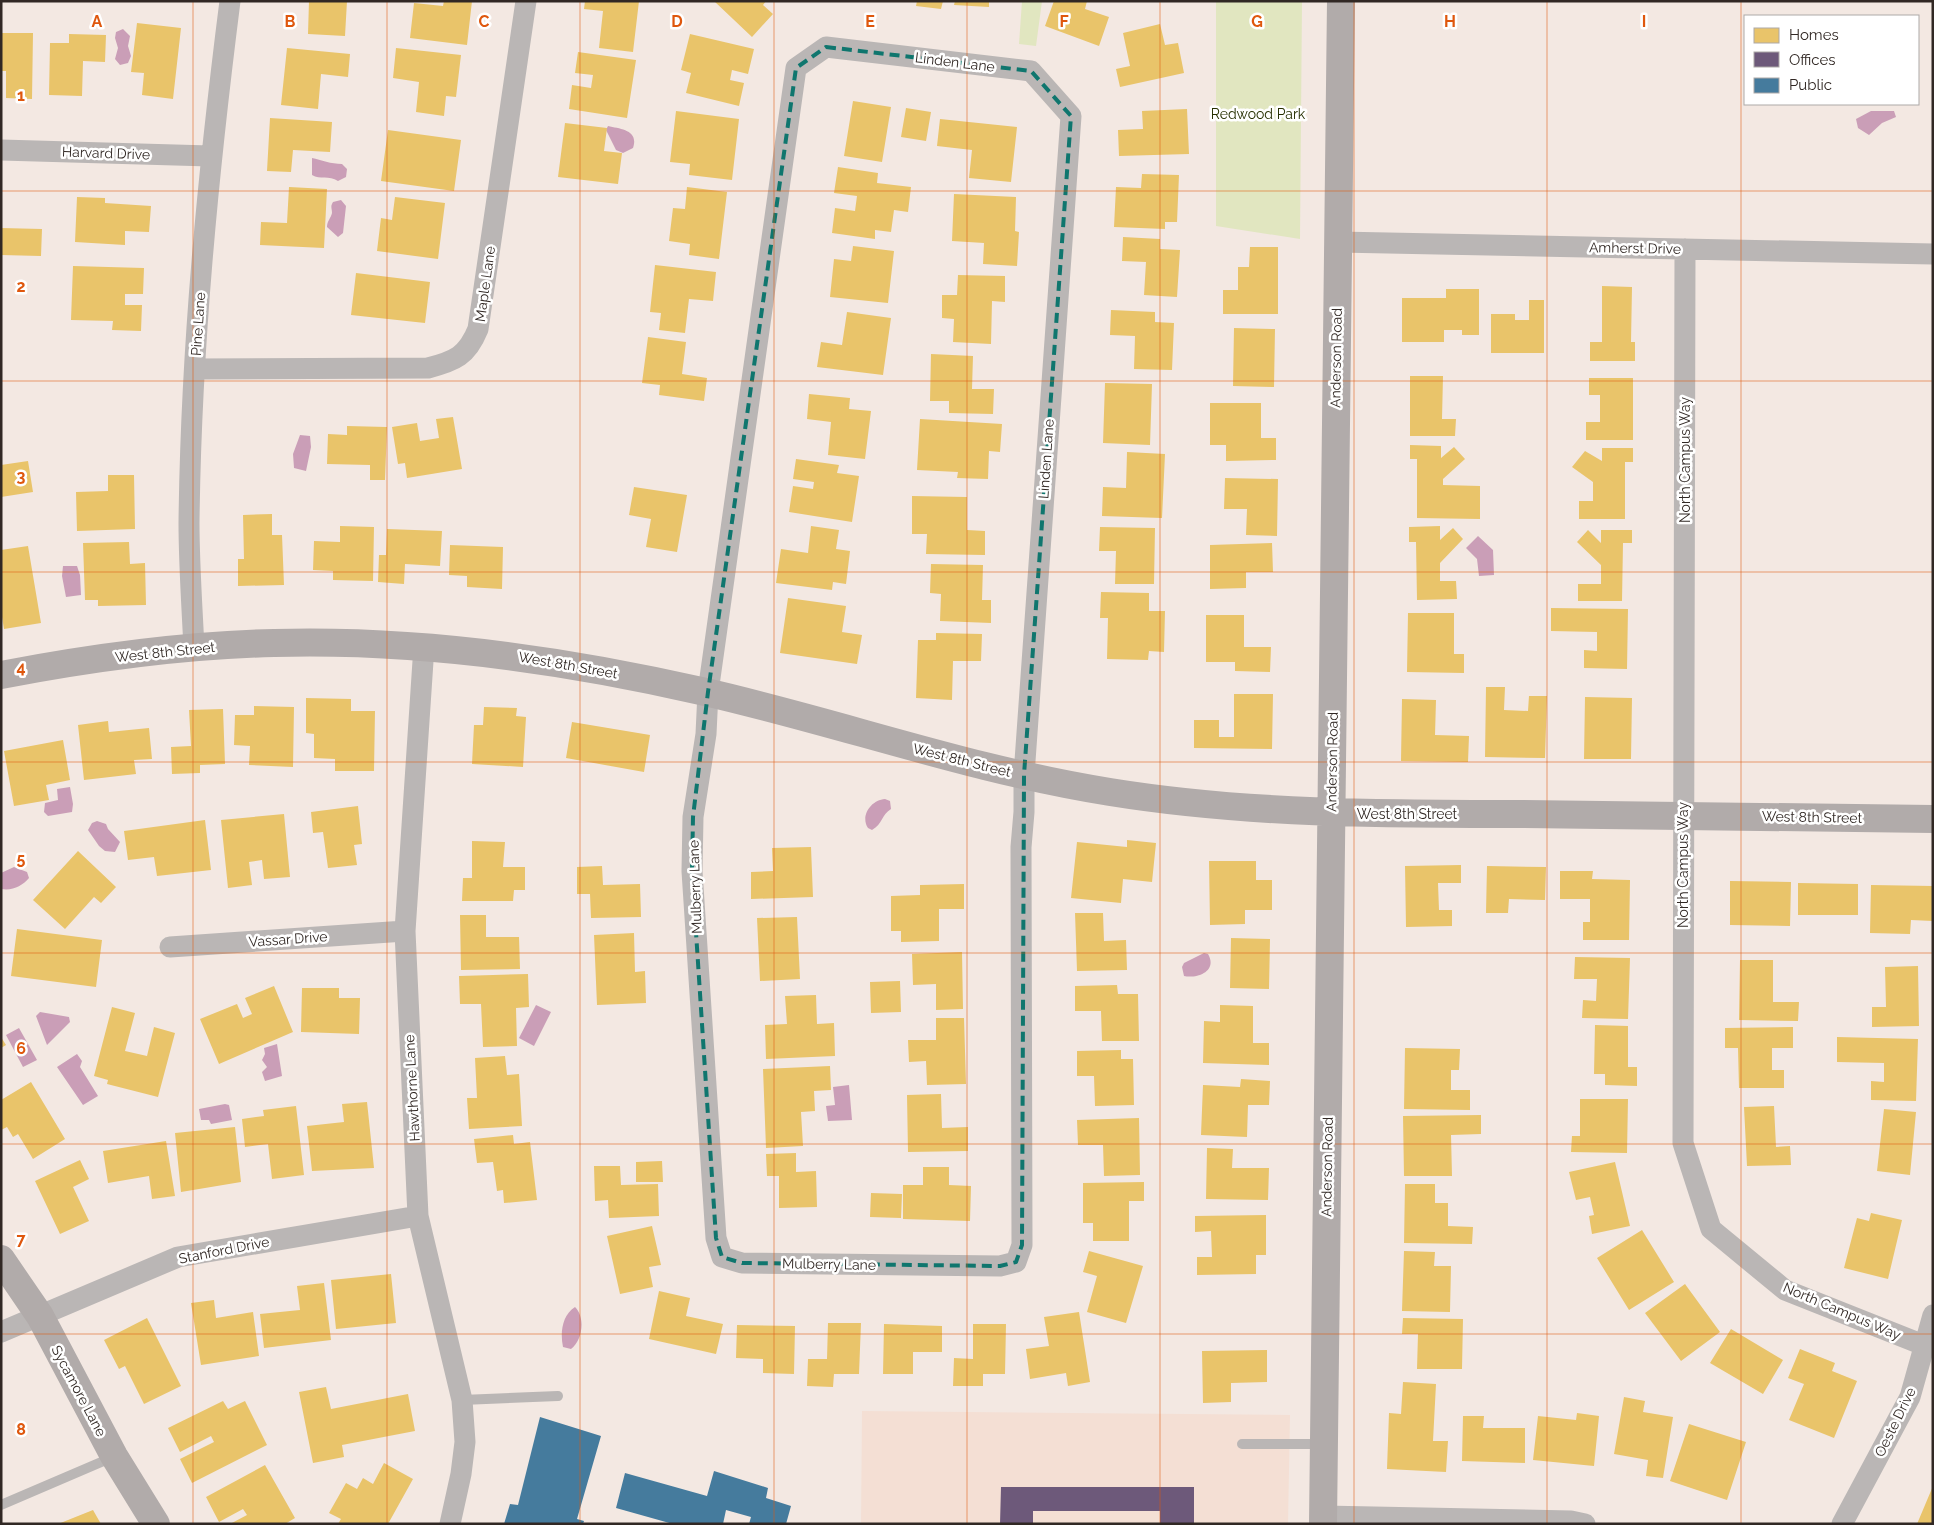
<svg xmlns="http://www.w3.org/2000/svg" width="1934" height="1525" viewBox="0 0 1934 1525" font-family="Raleway,sans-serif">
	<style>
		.built { fill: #f4dfd4 }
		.green { fill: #e1e6c0 }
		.water { fill: #ca9eb7 }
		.homes { fill: #e9c46a }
		.offices { fill: #6d597a }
		.public { fill: #457b9d }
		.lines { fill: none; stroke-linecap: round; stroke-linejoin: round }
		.lane { stroke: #bab6b5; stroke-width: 10 }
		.street { stroke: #bab6b5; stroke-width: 21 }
		.secondary { stroke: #b1abaa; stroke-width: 28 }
		.marked { fill: none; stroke: #0f766e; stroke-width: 4; stroke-dasharray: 10 6; stroke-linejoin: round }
		.grid { fill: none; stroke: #df570d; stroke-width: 1; stroke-opacity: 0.55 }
		.labels { text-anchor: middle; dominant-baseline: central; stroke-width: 5; stroke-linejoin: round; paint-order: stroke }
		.street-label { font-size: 14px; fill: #312824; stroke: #fff }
		.park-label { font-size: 14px; fill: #262f00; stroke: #fff }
		.grid-label { font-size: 16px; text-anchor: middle; font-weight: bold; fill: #df570d; stroke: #fff; stroke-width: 5; stroke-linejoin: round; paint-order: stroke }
	</style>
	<rect width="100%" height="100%" fill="#f3e8e2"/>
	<!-- built -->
	<path class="built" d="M862,1411L1290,1415L1288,1524H861Z"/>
	<!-- green -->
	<path class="green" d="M1022,1H1042L1036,46L1019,44Z
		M1216,1H1302L1300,239L1216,226Z"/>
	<!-- water -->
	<path class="water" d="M123,29L130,36L128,46L131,56L128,63L120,65L115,59L118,48L115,38L116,32Z
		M1871,111H1894L1896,117L1882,123L1869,135L1858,128L1856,119Z
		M608,126C621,129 639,130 633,148L623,153L616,150L606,130Z
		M312,158C321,160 331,164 342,164L347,169L346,177L338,181C329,175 320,180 312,175Z
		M341,200L346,206L343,233L338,237L327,227C327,221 331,218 332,213C332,208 330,207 333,202Z
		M300,435L310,436L311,447L306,471L294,468L293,454Z
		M1478,536L1493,550L1494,575L1479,576L1477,559L1466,548Z
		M63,566H77L80,575L81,595L66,597L62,576Z
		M70,787L73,804L72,812L48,816L44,812L45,803L58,800L57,789Z
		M885,799L890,801L891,809C881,815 883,824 872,830L868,828C860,816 871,800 885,799Z
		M97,821L106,824L108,829L120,842L115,852L105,851L99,846L88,830L92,823Z
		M14,867L27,872L29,878C22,886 13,891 1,889V873Z
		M1204,953L1208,954C1218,971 1197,979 1184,976L1182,967L1184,963Z
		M536,1005L551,1012L534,1046L519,1038Z
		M40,1012L69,1017L70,1022L47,1045L36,1016Z
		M19,1028L37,1060L23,1067L6,1035Z
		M277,1044L282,1076L265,1081L262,1072L267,1067L262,1060L265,1054L264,1048Z
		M77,1054L82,1061L80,1067L98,1096L83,1105L57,1067Z
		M849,1085L852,1120L828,1121L826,1106L835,1105L833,1087Z
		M225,1104L229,1105L232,1120L211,1124L209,1120H201L199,1109Z
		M575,1307C586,1318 582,1341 571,1349L563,1347C560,1333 562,1315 575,1307Z"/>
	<!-- homes -->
	<path class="homes" d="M309,1H347L345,36L308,34Z
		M444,1H472L467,45L410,38L414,3L443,6Z
		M585,1H639L633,52L599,48L603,11L584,9Z
		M714,1H766L763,5L773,14L752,37Z
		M917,1H943L941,9L916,6Z
		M955,1H989V7L954,5Z
		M1054,1H1087L1085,9L1109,17L1099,46L1045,26Z
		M137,23L181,28L173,99L142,95L144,73L131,72Z
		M1160,24L1165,45L1178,43L1184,73L1120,87L1116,69L1130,66L1123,33Z
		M1,33H33L32,99L6,98V71H1Z
		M69,34L106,35L105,62L83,61L82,96L49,95L50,43H69Z
		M690,34L754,49L748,74L732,70L730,80L744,83L739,106L686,93L691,73L681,70Z
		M287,48L350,54L348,77L321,74L318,109L281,105Z
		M396,48L461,55L456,97L446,96L444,116L416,112L419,82L393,78Z
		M578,52L636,60L627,118L569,109L572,85L591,88L593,75L575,73Z
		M853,101L891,107L882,162L844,156Z
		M906,108L931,112L926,141L901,137Z
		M1187,109L1189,154L1119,156L1118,130L1143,129L1142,111Z
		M676,111L739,119L732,180L689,175L690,164L670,162Z
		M270,118L332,122L330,152L293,150L291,172L267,171Z
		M940,119L1017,127L1011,182L969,178L972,150L937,146Z
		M565,123L607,128L604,151L622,153L618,184L558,177Z
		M388,130L461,140L454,191L381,181Z
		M838,167L878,173L877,183L911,187L908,212L894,210L891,232L875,230V239L832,233L835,208L855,211L857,196L834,193Z
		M1142,174L1179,175L1177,222H1165V229L1114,227L1116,187L1141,188Z
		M289,187L327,189L324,248L260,245L261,222L287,223Z
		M687,187L727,192L719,259L689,255L690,244L669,241L673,208L685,209Z
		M954,194L1016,197L1015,231L1019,232L1017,266L983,264L984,243L952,241Z
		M77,197L105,198V203L151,206L149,232L125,231V245L75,242Z
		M395,197L445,203L438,259L377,251L381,218L392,220Z
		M1,228L42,229L41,256L1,255Z
		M1123,237L1160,239V249L1180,250L1177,297L1144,295L1146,262L1122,261Z
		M853,246L894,251L888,303L830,297L834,259L851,261Z
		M1250,247H1278V314H1223V290H1238V267H1249Z
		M655,265L716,272L713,301L689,299L685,333L659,330L661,313L650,312Z
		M73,266L144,268L143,294H125V305H142L141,331L112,330L113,321L71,320Z
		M356,273L430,282L425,323L351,315Z
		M958,275L1005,276V302L992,301L991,344L953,342L954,319L942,318V295H957Z
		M1602,286L1632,287L1631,342H1635V361H1590V342H1602Z
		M1446,289H1479V335H1462V330H1444V342H1402V298H1446Z
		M1529,300H1544V353H1491V314H1515V320H1529Z
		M1111,310L1155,312V322L1174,323L1172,370L1134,369L1135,336L1110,335Z
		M847,312L891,318L883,375L817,367L821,342L842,345Z
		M1234,328L1275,329L1274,387L1233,386Z
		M648,337L686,342L682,374L707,378L704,401L659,395L660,385L642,383Z
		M931,354L973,356L972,389H994L993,414L949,413V401H930Z
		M1410,376H1443L1442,419H1456L1455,436H1410Z
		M1589,378H1633V440H1586V422H1600V395H1589Z
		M1105,383L1152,384L1150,445L1103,443Z
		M809,394L850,398L849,409L871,411L865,459L828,455L831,422L807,419Z
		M1210,403H1261V438H1276V460L1226,461V445H1210Z
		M453,417L462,469L407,478L405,463L398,464L392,427L417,423L420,441L439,438L436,419Z
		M920,419L1002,424L1000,452L989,451L988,479L957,478L958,472L917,470Z
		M347,426L387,427L385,480H370V465L327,464L328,434L347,435Z
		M1410,445L1441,446V458L1454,447L1465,459L1443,479V485L1480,486V519L1417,518V459H1410Z
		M1602,448H1633V462H1625V519H1579V501H1593V482L1572,467L1585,451L1602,461Z
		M1127,452L1165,454L1162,518L1102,516L1103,487L1126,488Z
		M796,459L839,465L837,473L859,476L852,522L789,512L793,486L813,489L814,482L793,479Z
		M28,461L33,492L1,497V465Z
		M108,475H134L135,529L77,531L76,492L108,491Z
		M1225,478L1278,479L1277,536L1246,535L1247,509H1224Z
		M634,487L687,495L677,552L646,547L651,519L629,515Z
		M912,496L967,497V530L985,531V555L926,554L927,534H912Z
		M272,514V535H282L284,585L238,586V559H244L243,515Z
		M340,526L374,527L373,581L333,580V571L313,570L314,541L340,542Z
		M811,526L839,530L836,549L850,551L846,584L833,582L832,590L776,583L781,549L808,553Z
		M1440,526V540L1453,528L1463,539L1440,563V581H1456L1457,599L1417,600L1416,542H1409V527Z
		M1100,527L1155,528L1154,584H1115L1116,551H1099Z
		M387,529L442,531L440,566L405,564L404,584L378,582L379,555H386Z
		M1588,530L1601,543V530H1632V543H1623L1622,601H1578V584H1601V565L1577,542Z
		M129,542L130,564L145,563L146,605L98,606V600H85L83,543Z
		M1272,543L1273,572H1246V588L1210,589V545Z
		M450,545L503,547L502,589L467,587V576L449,575Z
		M28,546L41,623L4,629L1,611V550Z
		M931,564L983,565L982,600H991V623L940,621L941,594L930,593Z
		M1101,592L1149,593V611H1165L1164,652L1149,651L1148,660L1107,659L1108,618H1100Z
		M788,598L846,606L842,632L862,635L857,664L780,653Z
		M1551,608L1628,609L1627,669L1584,668V650L1597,651V632L1551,631Z
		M1408,613H1454V654H1464V673L1407,672Z
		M1206,615H1244V647H1271L1270,672L1235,671V662H1206Z
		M936,633L982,634L981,661H953L952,700L916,698L918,640H936Z
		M1486,687H1505L1504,710L1528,711L1529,696H1547L1545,758L1485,757Z
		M1234,694H1273L1272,749L1194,748V720H1219V737H1234Z
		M1585,697L1632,698L1631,759H1584Z
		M306,698L351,699V711H375L374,771H335V759L314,758V734L306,733Z
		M1402,699L1436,700L1435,735L1469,736L1468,762L1401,761Z
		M254,706L294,707L293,767L249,765L250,746L234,745L235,715H254Z
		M484,707L517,708L516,716L526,717L523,767L472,764L474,725H483Z
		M223,709L225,764L200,765V773L172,774L171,747L191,746L189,710Z
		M108,721L109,732L149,728L152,759L134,760L136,774L84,780L78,725Z
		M572,722L650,735L644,772L566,758Z
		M63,740L70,780L46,785L49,800L14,806L4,751Z
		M358,806L362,844L354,845L357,865L328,868L323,832L313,833L311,812Z
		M284,814L290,877L264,879L262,860L249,862L252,885L228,888L221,820Z
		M205,820L211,870L157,876L154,857L128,860L124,831Z
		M1127,840L1156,843L1152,882L1123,879L1121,903L1071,898L1077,842L1127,847Z
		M472,841L505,842L503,867H525V890H514L513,901H462L463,878H472Z
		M811,847L813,897L751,899V872L773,871L772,848Z
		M78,851L116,887L101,903L94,897L65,929L33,900Z
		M1209,861H1256V880H1272V910H1245V924L1210,925Z
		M1461,865V883H1438L1439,910H1452V926L1406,927L1405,866Z
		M602,866L603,885L640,884L641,917L591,918L590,894H577V867Z
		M1487,866L1546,867L1545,900L1509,899L1508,913H1486Z
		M1560,871H1593L1592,879L1630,880L1629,940H1583V922H1590V899H1560Z
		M1730,881L1791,882L1790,926L1730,925Z
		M1798,883L1858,884V915H1798Z
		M964,884V909H939V941L901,942V931H891V896L920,895V885Z
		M1871,885L1933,886V921L1911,920L1910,934L1870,933Z
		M1075,913H1103L1104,941L1126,940L1127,970L1077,971Z
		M460,915H486V937H519L520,969L461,970Z
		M797,917L800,979L760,981L757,918Z
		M17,929L102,940L96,987L11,976Z
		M634,933L635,972L645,971L646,1003L597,1005L594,935Z
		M1231,938L1270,939L1269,989L1230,988Z
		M962,952L963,1009L936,1010V984L913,985L912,954Z
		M1575,957L1630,958L1628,1019L1582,1018L1583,1000L1596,1001L1597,979H1574Z
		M1740,960H1773V1002H1799L1798,1021L1739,1020Z
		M1918,966L1919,1026L1872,1027V1007H1886L1885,967Z
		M528,974L529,1007L516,1008L517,1046L483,1047L481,1004H460L459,976Z
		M900,981L901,1012L871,1013L870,982Z
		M1117,985L1118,994H1138L1139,1041H1102L1101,1011H1075V986Z
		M274,986L293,1032L219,1064L200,1019L237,1004L243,1018L252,1014L245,998Z
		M302,988H339V998H360L359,1034L301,1032Z
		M816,995L817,1024L834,1023L835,1056L766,1059L765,1025L787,1024L785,996Z
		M1220,1005L1253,1006V1043H1269V1065L1203,1063L1204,1021L1220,1022Z
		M112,1007L135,1013L125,1051L147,1056L154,1027L175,1033L158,1097L107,1084L108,1080L94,1076Z
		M936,1018H964L966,1084L927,1085L926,1061L909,1062L908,1040H936Z
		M1595,1025L1628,1026V1067H1637V1086L1605,1085V1074H1594Z
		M1793,1027V1048H1772V1070H1784V1088H1739L1738,1048H1725V1028Z
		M1,1037L6,1045L1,1048Z
		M1837,1037L1918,1039L1916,1101L1871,1100V1081L1884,1082V1063L1837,1062Z
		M1405,1048L1460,1049L1459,1070H1451V1090H1470V1110L1404,1109Z
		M1121,1050V1059H1133L1134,1105L1095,1106L1094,1076H1077V1051Z
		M505,1056L507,1075L519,1074L522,1126L469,1129L467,1098H477L475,1058Z
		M830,1066L831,1090L814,1091L815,1111L801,1112L803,1146L766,1148L763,1069Z
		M1241,1079L1270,1081L1269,1105H1248L1247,1137L1201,1135L1203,1085L1240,1087Z
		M31,1082L65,1139L33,1159L18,1134L13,1137L7,1127L1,1130V1100Z
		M941,1094L942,1128L968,1127V1151L908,1152L907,1095Z
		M1580,1099H1628L1627,1153L1571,1152L1572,1136H1580Z
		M367,1102L374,1168L312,1171L307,1126L344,1122L342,1104Z
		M296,1106L304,1175L272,1179L268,1144L245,1147L242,1119L264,1116L263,1110Z
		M1774,1106L1776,1147L1790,1146L1791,1165L1747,1166L1744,1107Z
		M1884,1109L1916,1112L1910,1175L1877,1171Z
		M1481,1115V1134L1451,1135L1452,1176H1404L1403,1116Z
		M1139,1118L1140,1175L1104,1176L1103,1145H1078L1077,1120Z
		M235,1127L241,1182L181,1192L175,1133Z
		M513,1135L514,1144L530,1142L537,1200L504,1203L503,1190L497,1191L493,1162L477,1163L474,1139Z
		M166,1141L175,1196L152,1199L149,1176L108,1183L103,1151Z
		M1207,1148L1233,1149L1232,1168H1269L1268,1200L1206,1199Z
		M796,1153V1172L816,1171L817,1207L779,1208V1176H767L766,1154Z
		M80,1160L89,1179L73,1187L89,1221L60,1234L35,1181Z
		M662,1161L663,1182H636V1162Z
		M1615,1162L1630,1226L1592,1234L1589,1216L1594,1215L1590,1197L1576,1200L1569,1172Z
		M594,1166H620L621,1185L658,1184L659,1216L609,1218L608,1200L595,1201Z
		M923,1167H949V1185L971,1186L970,1221L903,1219V1185H923Z
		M1144,1182V1201H1129V1241H1093V1223H1083V1183Z
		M1405,1184H1435V1203H1448V1226L1473,1227L1472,1244L1404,1243Z
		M871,1193L902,1194L901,1218L870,1217Z
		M1871,1213L1902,1220L1888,1279L1844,1268L1857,1218L1869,1221Z
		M1266,1215V1255H1256V1274L1197,1275V1257H1212L1211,1231L1195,1232V1216Z
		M652,1226L661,1265L649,1267L653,1287L620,1294L607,1236Z
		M1642,1230L1674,1282L1629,1310L1597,1258Z
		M1089,1251L1143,1266L1126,1323L1087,1312L1097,1276L1083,1272Z
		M1404,1251L1435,1252L1434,1266H1451L1450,1312L1402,1311Z
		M391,1274L396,1323L336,1329L331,1280Z
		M324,1283L331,1340L264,1348L260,1314L300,1310L297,1286Z
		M1685,1284L1720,1332L1681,1361L1645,1313Z
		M659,1291L690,1298L686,1316L723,1324L716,1354L649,1339Z
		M214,1300L216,1318L253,1312L259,1356L201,1365L191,1303Z
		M1079,1312L1090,1382L1068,1386L1066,1373L1030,1379L1026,1349L1049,1346L1044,1317Z
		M147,1318L181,1386L144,1404L125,1366L119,1369L104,1340Z
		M1403,1318L1463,1319L1462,1369H1417L1418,1334H1402Z
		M828,1323H861L859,1374H834L833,1387L807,1386L808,1359H827Z
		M884,1324L942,1326V1352H913V1374H883Z
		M973,1324H1006L1005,1374H983V1386H953L954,1358L973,1359Z
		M737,1325L795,1326L794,1374L763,1373V1359L736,1358Z
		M1731,1329L1783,1360L1763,1394L1710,1363Z
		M1800,1349L1835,1363L1832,1371L1857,1381L1834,1438L1789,1420L1804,1384L1788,1378Z
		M1267,1350V1382L1231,1383V1402L1203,1403L1202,1351Z
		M1403,1382L1436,1384L1433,1441H1448L1446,1472L1387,1469L1389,1413L1401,1414Z
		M326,1387L331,1409L408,1394L415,1431L342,1445L344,1457L313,1463L299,1392Z
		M1624,1397L1645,1401L1643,1412L1673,1417L1663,1478L1646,1476L1648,1460L1614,1454Z
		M223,1401L228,1409L245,1401L267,1445L192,1483L180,1459L214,1442L211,1436L180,1452L168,1428Z
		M1577,1413L1599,1416L1594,1466L1533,1460L1538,1416L1576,1420Z
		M1463,1416H1484L1483,1428H1525V1463L1462,1461Z
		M1689,1424L1746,1442L1727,1500L1670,1481Z
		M384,1463L413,1479L388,1524H338L341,1519L329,1513L346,1483L357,1489L363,1478L373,1484Z
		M265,1465L295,1518L285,1524H230L247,1515L243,1509L219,1522L206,1497Z
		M1933,1486V1524H1917Z
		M93,1510L101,1524H58Z"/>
	<!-- offices -->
	<path class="offices" d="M1001,1487H1194V1524H1160V1511H1033V1524H1000Z"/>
	<!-- public -->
	<path class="public" d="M540,1417L601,1436L577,1519L584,1521L583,1524H504L510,1504L518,1505Z
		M714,1471L768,1488L766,1498L791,1506L786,1524H749L751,1517L726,1510L723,1524H673L616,1508L625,1473L707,1496Z"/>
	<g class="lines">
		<!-- lane -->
		<path class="lane" d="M462,1400L558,1396
			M1242,1444H1323
			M1,1505L113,1457"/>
		<!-- street -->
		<path class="street" d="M826,47L1031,71L1071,116L1024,775V812L1021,847L1022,1245L1016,1262L1000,1266L742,1263L722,1257L716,1238L692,871L693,817L706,734L708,692L796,68Z
			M1,150L210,156
			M1338,242L1933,254
			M1685,249L1683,1143L1711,1229L1785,1290L1926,1346
			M195,369L428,368C455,361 467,356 478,329L526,1
			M424,646L405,931L418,1216L462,1400L465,1442L461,1474L450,1524
			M194,648C192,606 189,564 189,523C191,348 208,174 230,1
			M170,947L405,931
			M1,1332L178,1257L418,1216
			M1323,1516L1571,1521L1585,1524
			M1842,1524L1910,1397L1933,1315"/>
		<!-- secondary -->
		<path class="secondary" d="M1,675C90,658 183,645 274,643C418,639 561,659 701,691C838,722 971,770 1110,792C1246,814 1384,814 1521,814C1658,815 1795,817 1933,819
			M1,1259L40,1316L114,1456L156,1524
			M1323,1524L1341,1"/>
	</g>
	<!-- marked area -->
	<path class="marked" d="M826,47L1031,71L1071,116L1024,775L1022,1245L1016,1262L1000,1266L742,1263L722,1257L716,1238L692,871L693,817L708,692L796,68Z"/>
	<!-- grid -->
	<path class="grid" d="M193,1V1524M387,1V1524M580,1V1524M774,1V1524M967,1V1524M1160,1V1524M1354,1V1524M1547,1V1524M1741,1V1524M1,191H1933M1,381H1933M1,572H1933M1,762H1933M1,953H1933M1,1144H1933M1,1334H1933"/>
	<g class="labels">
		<!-- street labels -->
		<g class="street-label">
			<text transform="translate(955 62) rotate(7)">Linden Lane</text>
			<text transform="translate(106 153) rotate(2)">Harvard Drive</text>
			<text transform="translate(1635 248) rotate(1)">Amherst Drive</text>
			<text transform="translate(485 284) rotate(-82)">Maple Lane</text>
			<text transform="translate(198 324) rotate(-86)">Pine Lane</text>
			<text transform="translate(1336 358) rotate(-89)">Anderson Road</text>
			<text transform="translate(1046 459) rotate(-86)">Linden Lane</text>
			<text transform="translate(1685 460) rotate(-90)">North Campus Way</text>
			<text transform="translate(165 652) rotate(-6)">West 8th Street</text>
			<text transform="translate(568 665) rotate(10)">West 8th Street</text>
			<text transform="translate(962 760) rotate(14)">West 8th Street</text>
			<text transform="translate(1332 762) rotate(-89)">Anderson Road</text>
			<text x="1407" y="814">West 8th Street</text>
			<text transform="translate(1812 817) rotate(1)">West 8th Street</text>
			<text transform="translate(1683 865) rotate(-90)">North Campus Way</text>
			<text transform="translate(695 887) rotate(-92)">Mulberry Lane</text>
			<text transform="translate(288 939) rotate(-4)">Vassar Drive</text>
			<text transform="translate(412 1088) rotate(-93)">Hawthorne Lane</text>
			<text transform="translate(1327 1167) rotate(-89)">Anderson Road</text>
			<text transform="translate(224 1250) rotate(-11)">Stanford Drive</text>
			<text transform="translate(829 1264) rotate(1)">Mulberry Lane</text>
			<text transform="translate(1842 1311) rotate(23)">North Campus Way</text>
			<text transform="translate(79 1391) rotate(62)">Sycamore Lane</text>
			<text transform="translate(1895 1422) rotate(-64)">Oeste Drive</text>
		</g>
		<!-- park labels -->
		<g class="park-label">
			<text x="1258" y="114">Redwood Park</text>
		</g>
	</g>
	<g class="grid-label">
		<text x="97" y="27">A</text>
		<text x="290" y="27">B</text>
		<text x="484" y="27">C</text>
		<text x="677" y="27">D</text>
		<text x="870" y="27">E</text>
		<text x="1064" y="27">F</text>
		<text x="1257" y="27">G</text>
		<text x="1450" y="27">H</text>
		<text x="1644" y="27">I</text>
		<text x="21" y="101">1</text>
		<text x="21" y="292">2</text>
		<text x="21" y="482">3</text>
		<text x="21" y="673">4</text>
		<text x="21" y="864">5</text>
		<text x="21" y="1054">6</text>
		<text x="21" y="1245">7</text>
		<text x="21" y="1435">8</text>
	</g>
	<!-- border -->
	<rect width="1934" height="1525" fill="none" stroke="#312824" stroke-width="5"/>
	<!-- legend -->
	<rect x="1744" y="15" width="175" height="90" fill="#ffffff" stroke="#ada9a7"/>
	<rect x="1754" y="28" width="25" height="15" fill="#e9c46a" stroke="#ada9a7"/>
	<text x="1789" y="40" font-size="15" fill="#312824">Homes</text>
	<rect x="1754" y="52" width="25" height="15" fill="#6d597a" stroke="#ada9a7"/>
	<text x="1789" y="65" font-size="15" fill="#312824">Offices</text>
	<rect x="1754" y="78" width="25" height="15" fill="#457b9d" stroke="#ada9a7"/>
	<text x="1789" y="90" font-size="15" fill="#312824">Public</text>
</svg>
